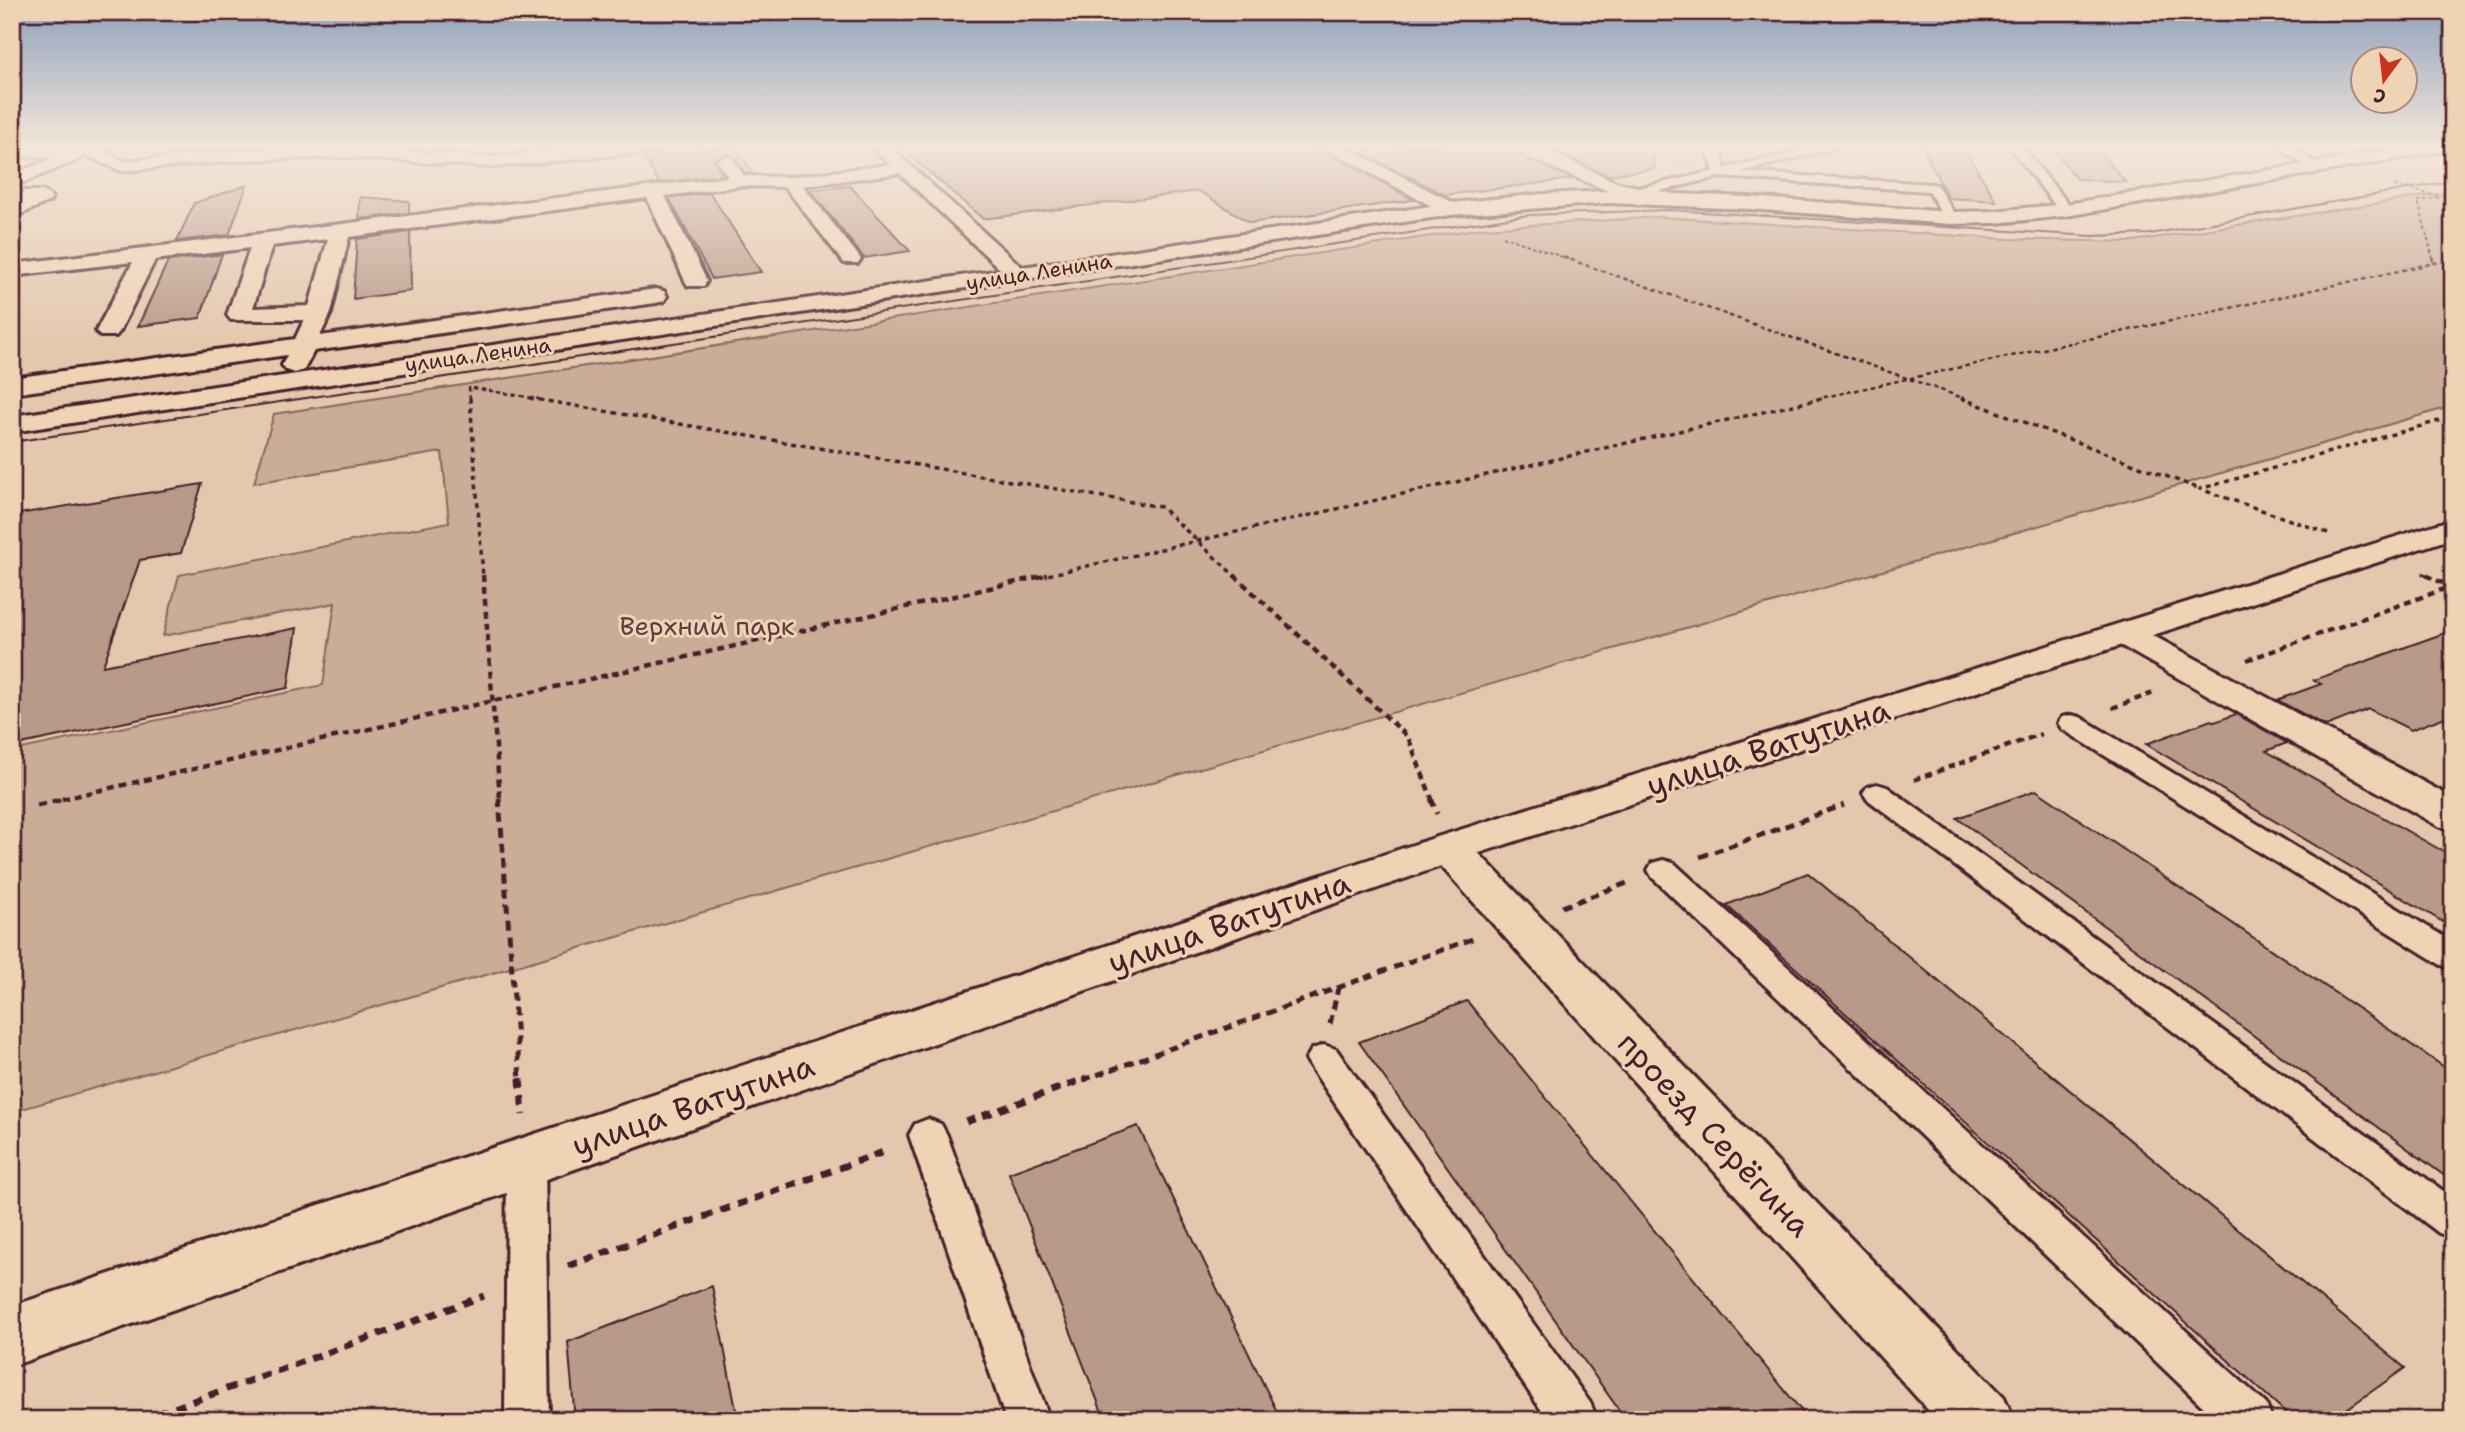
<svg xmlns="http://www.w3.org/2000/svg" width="2465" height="1432" viewBox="0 0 2465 1432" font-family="'Shantell Sans',sans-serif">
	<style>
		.built { fill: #d7baa2 }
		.green { fill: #caac97; stroke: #8a6661; stroke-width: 2 }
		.building { fill: #b99988; stroke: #4a1f2b; stroke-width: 2 }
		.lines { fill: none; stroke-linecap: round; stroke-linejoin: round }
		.service-casing { stroke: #4a1f2b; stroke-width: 6 }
		.minor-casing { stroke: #4a1f2b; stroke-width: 6 }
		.tertiary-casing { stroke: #4a1f2b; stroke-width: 6 }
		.path-far5 { stroke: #4a1f2b; stroke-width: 2; stroke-dasharray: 3.5 2.5; stroke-linecap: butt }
		.path-far4 { stroke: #4a1f2b; stroke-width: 2.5; stroke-dasharray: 4.5 3.5; stroke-linecap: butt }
		.path-far3 { stroke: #4a1f2b; stroke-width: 3.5; stroke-dasharray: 5 4.5; stroke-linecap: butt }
		.path-far2 { stroke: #4a1f2b; stroke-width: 4.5; stroke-dasharray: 7 5; stroke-linecap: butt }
		.path-far1 { stroke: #4a1f2b; stroke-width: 5; stroke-dasharray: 9 6; stroke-linecap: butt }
		.path { stroke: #4a1f2b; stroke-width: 7; stroke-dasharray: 10 8; stroke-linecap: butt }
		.service { fill: #eed3b5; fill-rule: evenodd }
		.minor { fill: #eed3b5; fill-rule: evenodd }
		.tertiary { fill: #eed3b5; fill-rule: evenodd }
		.tram { stroke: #4a1f2b; stroke-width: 2 }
		.labels { text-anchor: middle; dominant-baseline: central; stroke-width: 6; stroke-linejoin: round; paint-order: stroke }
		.far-street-label { font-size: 21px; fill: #4a1f2b; stroke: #eed3b5 }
		.park-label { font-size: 26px; fill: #643b41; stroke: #eed3b5 }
		.near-street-label { font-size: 32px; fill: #4a1f2b; stroke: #eed3b5 }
	</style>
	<rect width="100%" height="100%" fill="#e4c8ad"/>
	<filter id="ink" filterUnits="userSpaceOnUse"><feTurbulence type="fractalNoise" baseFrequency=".0143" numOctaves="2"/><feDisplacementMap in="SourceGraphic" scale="14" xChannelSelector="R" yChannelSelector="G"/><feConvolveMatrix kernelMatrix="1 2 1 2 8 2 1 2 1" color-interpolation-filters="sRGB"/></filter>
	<g filter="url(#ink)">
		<!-- built -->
		<path class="built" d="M116,146H367L320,150L110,154Z
			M1617,146H1786L1684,170Z"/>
		<!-- green -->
		<path class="green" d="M2444,193L2453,195V406L12,1112V751L323,685L335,603L163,636L179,575L449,522L442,452L254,483L274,414L1483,228L1659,217L2009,239L2127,242Z"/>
		<!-- building -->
		<path class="building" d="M668,146H701L702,150L735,147L753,174L745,173L734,156L726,153L714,160L723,175L659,183L643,155L659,153Z
			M899,146H1305L1327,157L1334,156L1414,200L1250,223L1199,191L983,219Z
			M1410,146H1518L1524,158L1573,179L1445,195L1360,152Z
			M1543,146H1653L1655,169L1607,175Z
			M1922,146H1963L1996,201L1948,198Z
			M2051,146H2094L2126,182L2077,179Z
			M247,185L229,235L177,241L194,203Z
			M850,186L910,251L864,258L810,190Z
			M710,193L761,272L712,279L669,198Z
			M360,197L409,201V213L359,219Z
			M410,232L411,291L353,299L357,239Z
			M222,254L200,318L138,326L168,261Z
			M202,484L181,553L140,560L103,666L297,628L288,688L12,746V515Z
			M2453,630V714L2411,730L2369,709L2326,726L2277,700L2321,684L2314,680Z
			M2236,714L2287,743L2266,751L2453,857V928L2146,744L2211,720L2215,722Z
			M2036,790L2453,1073V1182L1957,818Z
			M1808,873L2405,1368L2331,1420H2294L1726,905Z
			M1467,1001L1809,1420H1626L1359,1042Z
			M1138,1126L1281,1420H1105L1009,1173Z
			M712,1286L738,1420H575L568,1342Z"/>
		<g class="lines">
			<!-- service casing -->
			<g class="service-casing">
				<path id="service" d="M523,146H535L540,158L538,160H530Z
					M1706,146H1718L1725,168L1822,146H1843L1741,172L1933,184L1937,185L1957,218L1955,221H1945L1929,191L1719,177L1638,196L1632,192L1634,189L1714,171Z
					M2009,146H2021L2071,207V213H2061Z
					M2278,146H2292L2322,168L2312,171Z
					M2071,715L2080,717L2453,942V969L2441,965L2062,729L2058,723L2062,717Z
					M1877,784L1887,787L2453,1198V1238L2439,1233L1867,799L1863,793L1867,787Z
					M1663,860L1674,863L2266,1404L2272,1420H2217L1652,877L1648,870L1652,863Z
					M1324,1045L1336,1049L1591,1404L1597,1420H1548L1312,1069L1306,1059L1312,1049Z
					M928,1119L941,1124L947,1135L1050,1420H1006L909,1135L915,1124Z
					M526,1146L539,1151L545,1162L549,1420H505L507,1162L513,1151Z"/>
			</g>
			<!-- minor casing -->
			<g class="minor-casing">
				<path id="minor" d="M36,146L77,149L85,154L83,158L12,187V175L53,158L12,155L13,146Z
					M89,146H107L104,151L124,161L247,150L343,147L492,157L605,146H666L658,151L492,167L343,157L247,160L121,171L87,156L85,152Z
					M1321,146H1342L1458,205L1461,209L1451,215L1444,213Z
					M1520,146H1536L1619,183L1678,195L1680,199L1671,205L1608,191L1525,156Z
					M726,156L732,157L744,176L790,177L901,163L910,168L901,173L803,186L858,255L861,259L858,263H844L785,187L739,186L665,196L707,281L704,286H688L685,281L647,198L349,237L331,313L320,336L656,289L664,291L667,296L664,301L656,303L314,351L304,370L295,373L286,370L282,365L287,355L12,394V378L295,339L304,320H231L227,315L250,248L155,260L120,331L116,336H100L96,331L133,262L12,276V264L728,177L717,161ZM328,239L309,306L253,308L272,246Z
					M12,191H43L52,197L50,201L12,218V205L16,203H12Z
					M2125,623L2137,627L2453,798V830L2438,826L2113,641L2107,634L2113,627Z
					M1449,834L1464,838L2004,1397L2014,1420H1937L1434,858L1427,848L1434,838Z"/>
			</g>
			<!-- tertiary casing -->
			<g class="tertiary-casing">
				<path id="tertiary" d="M871,146H889L1022,267L1451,203L1542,194L1608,191L1749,197L1950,212L1995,211L2066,204L2413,146H2451L2443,151L2066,216L1995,223L1950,224L1749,209L1608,203L1451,215L12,432V416L1001,270Z
					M2453,519V538L1464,858L12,1366V1306L1434,838Z"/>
			</g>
			<!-- path-far5 -->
			<path class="path-far5" d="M2394,185L2440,197
				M1503,236L1568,259
				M2433,259L2418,201L2453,195"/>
			<!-- path-far4 -->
			<path class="path-far4" d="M1563,257L1966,399
				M2432,257L2434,263
				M469,387L470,399
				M473,388L539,399
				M1816,399L2453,259"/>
			<!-- path-far3 -->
			<path class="path-far3" d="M470,398L483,577
				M529,398L1161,507L1236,577
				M1961,398L2200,489
				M2328,533L2200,489L2453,417
				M2422,573L2429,577
				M1039,577L1824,398"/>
			<!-- path-far2 -->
			<path class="path-far2" d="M483,575L500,799
				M1234,575L1408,737L1432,799
				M2426,575L2449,586
				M2247,660L2450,587
				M2112,708L2156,692
				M1914,780L2041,734
				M62,799L1047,575"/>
			<!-- path-far1 -->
			<path class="path-far1" d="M499,798L520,1080
				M1431,798L1437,814
				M37,805L69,798
				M1700,857L1844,805
				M1562,907L1630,882
				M1330,1024L1338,988
				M1083,1080L1475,938"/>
			<!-- path -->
			<path class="path" d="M520,1078L523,1115
				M966,1122L1087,1078
				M568,1266L889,1150
				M141,1420L484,1296"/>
			<!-- service -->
			<use href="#service" class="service"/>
			<!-- minor -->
			<use href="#minor" class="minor"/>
			<!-- tertiary -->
			<use href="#tertiary" class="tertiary"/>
			<!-- tram -->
			<path class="tram" d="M12,442L1529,215L1669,210L2092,236L2150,234L2453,181"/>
		</g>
	</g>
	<!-- sky -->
	<linearGradient id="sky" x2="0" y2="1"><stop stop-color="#8fa2bc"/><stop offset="0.42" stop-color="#f3e6da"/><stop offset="1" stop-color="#f3e6da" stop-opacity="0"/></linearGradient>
	<rect width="2465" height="347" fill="url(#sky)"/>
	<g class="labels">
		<!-- far-street labels -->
		<g class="far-street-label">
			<text transform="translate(1039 272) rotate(-9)">улица Ленина</text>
			<text transform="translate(478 355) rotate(-8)">улица Ленина</text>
		</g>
		<!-- park labels -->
		<g class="park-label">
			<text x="707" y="625">Верхний парк</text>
		</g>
		<!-- near-street labels -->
		<g class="near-street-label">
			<text transform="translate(1768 747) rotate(-18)">улица Ватутина</text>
			<text transform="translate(1229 922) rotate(-19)">улица Ватутина</text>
			<text transform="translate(693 1105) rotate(-19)">улица Ватутина</text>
			<text transform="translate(1715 1134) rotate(47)">проезд Серёгина</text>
		</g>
	</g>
	<!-- margin -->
	<rect width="2465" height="1432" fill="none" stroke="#eed3b5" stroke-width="42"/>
	<rect x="21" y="21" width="2423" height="1390" fill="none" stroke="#4a1f2b" stroke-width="2.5" filter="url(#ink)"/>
	<!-- north arrow -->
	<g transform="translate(2384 80) rotate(195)"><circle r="33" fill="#eed3b5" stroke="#ac8b7e" stroke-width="2"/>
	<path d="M0-5L12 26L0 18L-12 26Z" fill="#c8321e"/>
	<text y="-10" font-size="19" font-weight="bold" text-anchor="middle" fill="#4a1f2b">С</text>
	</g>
</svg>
